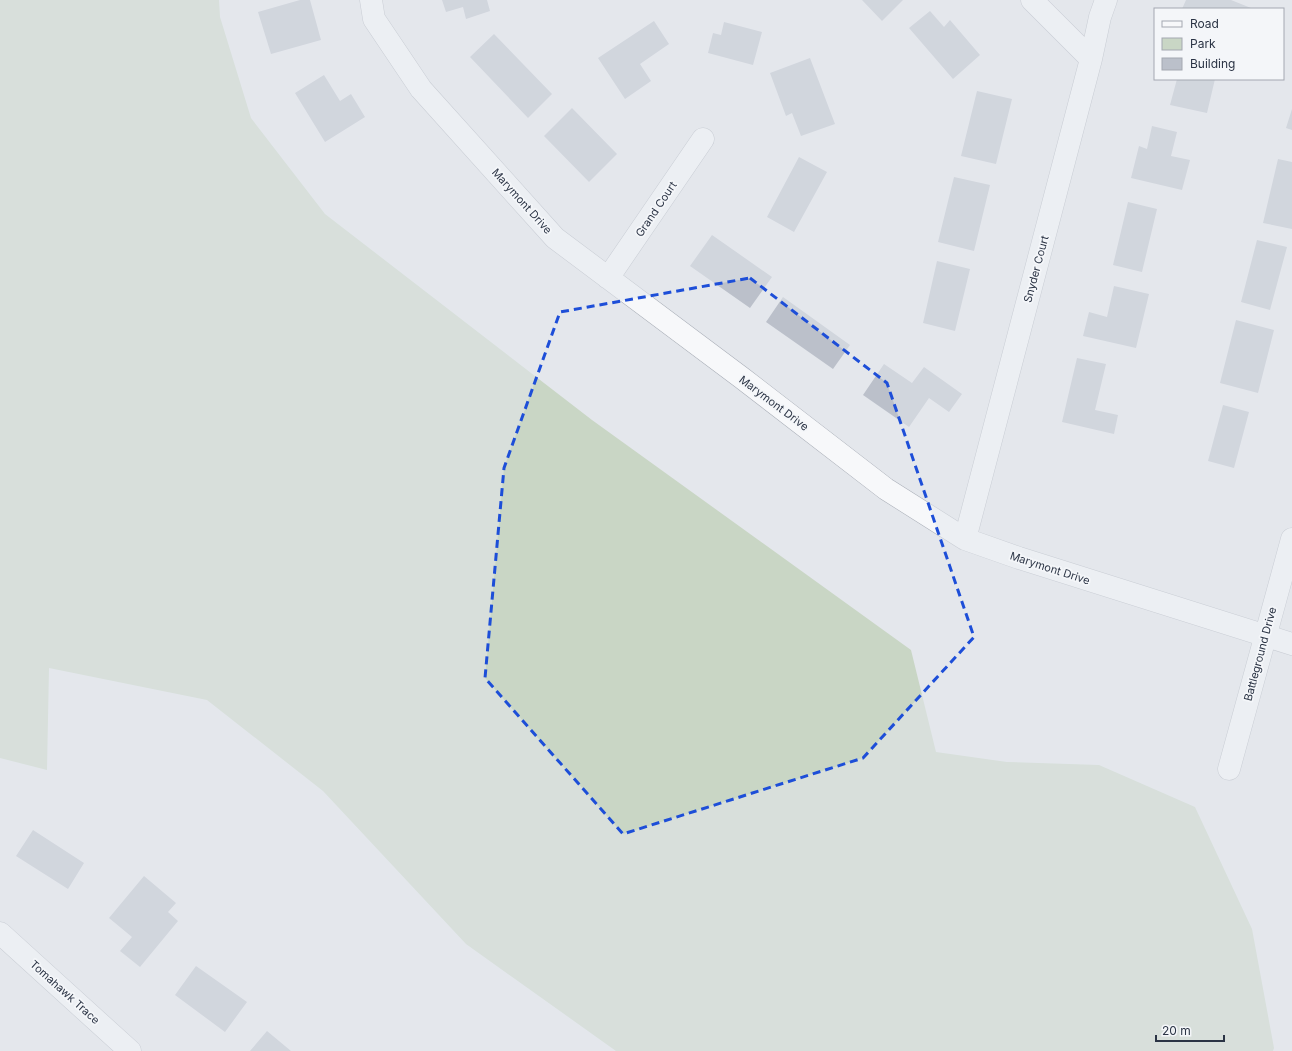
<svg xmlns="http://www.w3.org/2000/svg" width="1292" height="1051" viewBox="0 0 1292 1051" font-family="Inter,sans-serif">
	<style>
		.green { fill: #c9d6c5 }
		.building { fill: #bbc0ca }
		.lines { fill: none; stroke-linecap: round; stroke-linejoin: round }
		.minor-casing { stroke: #a9aeb7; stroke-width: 23 }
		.minor { stroke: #f7f8fa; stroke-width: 22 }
		.marked { fill: none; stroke: #1d4ed8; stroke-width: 3; stroke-dasharray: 8 5; stroke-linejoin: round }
		.labels { text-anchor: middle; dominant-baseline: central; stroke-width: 3.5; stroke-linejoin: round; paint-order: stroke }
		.street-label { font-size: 11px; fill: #2b3445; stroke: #f4f6f9 }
	</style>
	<rect width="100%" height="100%" fill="#e4e7ec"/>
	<!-- green -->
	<path class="green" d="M0,0H219L220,17L251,118L325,214L592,420L911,650L936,752L1007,762L1099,765L1195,807L1252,929L1274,1048L1273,1051H616L466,944L323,791L207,700L49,668L47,770L0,758Z"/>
	<!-- building -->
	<path class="building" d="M300,0H310L321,40L271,54L258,12Z
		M442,0H487L490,11L466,19L463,7L446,12Z
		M862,0H903L882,21Z
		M1186,0H1231L1251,8L1250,9H1182Z
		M930,11L944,27L950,20L980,55L953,79L909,28Z
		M654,21L669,44L640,64L651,81L625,99L598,58Z
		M724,22L762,32L753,65L708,53L713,33L721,35Z
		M494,34L552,94L528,118L470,57Z
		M810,58L835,124L801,136L792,113L786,116L770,73Z
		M324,75L340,101L351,94L365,117L325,142L295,93Z
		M1177,79H1215L1207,113L1170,105Z
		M977,91L1012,99L996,164L961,156Z
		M572,108L617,154L589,182L544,136Z
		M1292,109V130L1286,128Z
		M1152,126L1177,132L1171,156L1190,160L1182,190L1131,178L1139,146L1147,149Z
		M799,157L827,172L794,232L767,217Z
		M1278,159L1292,162V229L1263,223Z
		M954,177L990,185L974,251L938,242Z
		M1128,202L1157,209L1142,272L1113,265Z
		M712,235L772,277L750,308L690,266Z
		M1257,240L1287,247L1270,310L1241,302Z
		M937,261L970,269L955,331L923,323Z
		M1114,286L1149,294L1136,348L1083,336L1089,312L1107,317Z
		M783,297L850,345L833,369L766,322Z
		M1236,320L1274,330L1258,393L1220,383Z
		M1077,358L1106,364L1095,410L1118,415L1114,434L1062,422Z
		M884,364L912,383L924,367L962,394L949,412L929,398L909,427L863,395Z
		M1223,405L1249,412L1234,468L1208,461Z
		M33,830L84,863L68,889L16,856Z
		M144,876L176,903L168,912L178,921L140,967L120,951L132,937L109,918Z
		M196,966L247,1002L225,1032L175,995Z
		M267,1031L291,1051H250Z"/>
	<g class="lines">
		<!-- minor casing -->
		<g class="minor-casing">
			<path id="minor" d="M371,0L374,19L421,89L555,238L742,378L886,489L965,539L1019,558L1292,644
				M1032,0L1091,59
				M608,278L703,139
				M965,539L1091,59L1100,17L1106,0
				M1229,769L1292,539
				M0,933L130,1051"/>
		</g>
		<!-- minor -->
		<use href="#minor" class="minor"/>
	</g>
	<!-- marked area -->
	<path d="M0 0H1292V1051H0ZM750,278L887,383L974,637L863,758L623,834L485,678L504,468L560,312Z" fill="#e4e7ec" fill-opacity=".55" fill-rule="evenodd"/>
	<path class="marked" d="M750,278L887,383L974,637L863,758L623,834L485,678L504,468L560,312Z"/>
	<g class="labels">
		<!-- street labels -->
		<g class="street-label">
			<text transform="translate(522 201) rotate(48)">Marymont Drive</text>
			<text transform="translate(656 209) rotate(-56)">Grand Court</text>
			<text transform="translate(1036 269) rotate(-75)">Snyder Court</text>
			<text transform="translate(774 403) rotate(37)">Marymont Drive</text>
			<text transform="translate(1050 568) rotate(18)">Marymont Drive</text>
			<text transform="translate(1260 654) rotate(-75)">Battleground Drive</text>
			<text transform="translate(65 992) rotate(42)">Tomahawk Trace</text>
		</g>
	</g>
	<!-- legend -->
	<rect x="1154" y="8" width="130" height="72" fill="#f4f6f9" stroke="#a4a8b1"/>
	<rect x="1162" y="21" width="20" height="6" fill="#f7f8fa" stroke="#a4a8b1"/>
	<text x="1190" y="28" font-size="12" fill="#2b3445">Road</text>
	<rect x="1162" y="38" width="20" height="12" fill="#c9d6c5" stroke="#a4a8b1"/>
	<text x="1190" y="48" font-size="12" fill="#2b3445">Park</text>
	<rect x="1162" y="58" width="20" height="12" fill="#bbc0ca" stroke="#a4a8b1"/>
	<text x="1190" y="68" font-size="12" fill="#2b3445">Building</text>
	<!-- scale -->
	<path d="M1156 1035v6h68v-6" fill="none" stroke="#2b3445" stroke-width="2"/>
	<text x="1162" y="1035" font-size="12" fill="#2b3445" stroke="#f4f6f9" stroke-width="3" paint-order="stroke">20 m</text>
</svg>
